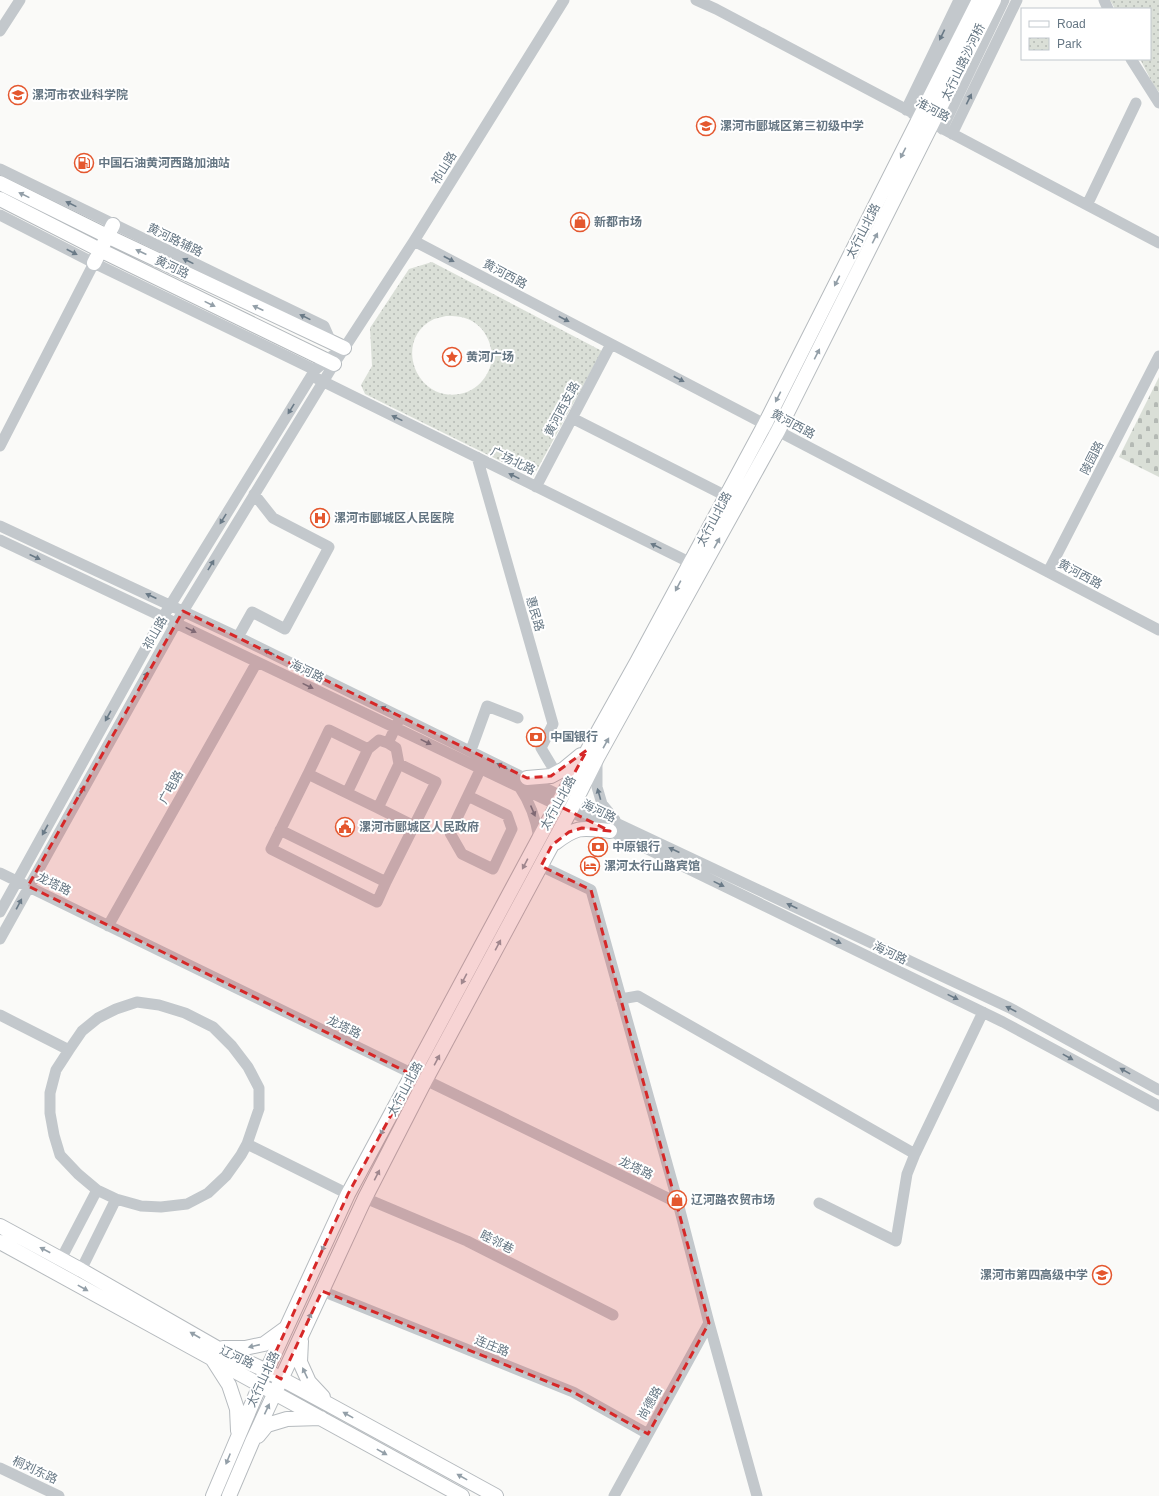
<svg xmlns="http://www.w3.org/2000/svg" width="1159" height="1496" viewBox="0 0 1159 1496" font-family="Helvetica,'Noto Sans SC',sans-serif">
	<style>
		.cemetery { fill: url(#cemetery-stones) }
		.park { fill: url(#park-dots); fill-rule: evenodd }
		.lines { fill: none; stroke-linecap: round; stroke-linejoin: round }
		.major-casing { stroke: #b5babe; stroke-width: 16 }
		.minor { stroke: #c3c8cc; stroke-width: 11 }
		.major { stroke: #fff; stroke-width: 14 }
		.oneway { fill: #6a7a87 }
		.oneway2 { fill: #939fa8 }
		.marked { fill: #d62828; fill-opacity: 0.2; stroke: #d62828; stroke-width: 3; stroke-dasharray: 8 5; stroke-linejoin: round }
		.labels { text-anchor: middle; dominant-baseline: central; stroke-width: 4; stroke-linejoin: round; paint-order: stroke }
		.street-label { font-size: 12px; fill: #657683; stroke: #fff }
		.poi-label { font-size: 12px; font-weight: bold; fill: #657683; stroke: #fff; text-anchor: start }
	</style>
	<defs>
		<pattern id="cemetery-stones" width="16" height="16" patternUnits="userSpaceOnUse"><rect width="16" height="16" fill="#dadfd7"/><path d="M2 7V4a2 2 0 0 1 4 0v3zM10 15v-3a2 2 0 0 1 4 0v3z" fill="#b4b9b4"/></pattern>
		<pattern id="park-dots" width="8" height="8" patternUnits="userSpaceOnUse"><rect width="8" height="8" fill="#dadfd7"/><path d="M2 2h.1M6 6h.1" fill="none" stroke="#b4b9b4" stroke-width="1.8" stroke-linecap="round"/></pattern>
	</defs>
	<rect width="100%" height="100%" fill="#fafaf8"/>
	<!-- cemetery -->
	<path class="cemetery" d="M1159,377V477L1119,457Z"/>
	<!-- park -->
	<path class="park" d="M1110,0H1159V92L1154,86L1140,59H1150V9H1115Z
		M432,262L602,351L533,477L365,394L361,385L372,366L370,328L409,269ZM446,316C454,316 462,316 470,320C489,329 498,356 487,374C482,383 474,390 464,393C417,406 391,340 434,319C438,318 442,317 446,316Z"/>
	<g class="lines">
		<!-- major casing -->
		<g class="major-casing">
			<path id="major" d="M0,183L107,236L344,348
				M0,199L100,250L334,364
				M94,263L113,225
				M527,778L551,776L564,769L581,755
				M555,843C578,825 583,828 610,831
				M0,1226L81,1270L217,1348L267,1371L328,1404L496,1496
				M0,1242L462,1496
				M301,1341L300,1362L309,1382L323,1397
				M223,1348H245L264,1344L286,1328
				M213,1360L229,1385L237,1409L238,1431
				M258,1436L267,1425L287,1419L321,1418
				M213,1496L260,1385L348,1194L557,805L637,662L765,424L979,0
				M229,1496L252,1442L365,1198L425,1081L575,802L597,758L778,431L994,0"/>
		</g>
		<!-- minor -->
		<path class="minor" d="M696,0L716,9L1159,243
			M1104,0L1108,9
			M0,31L20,0
			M1131,59L1159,103
			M906,110L959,0
			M913,114L970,0
			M942,129L1004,0
			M952,134L1017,0
			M0,169L324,326L331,342
			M1087,205L1136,103
			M0,215L94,263L315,370
			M414,241L1159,630
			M316,378L697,566
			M572,418L726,496
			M0,446L94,263
			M477,457L553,724L541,748L556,773
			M536,487L611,344
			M0,526L238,637L618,824L1010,1008L1159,1090
			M0,540L163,617L557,805L1003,1022L1159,1106
			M1048,572L1159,356
			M238,637L252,612L285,629L329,547L273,518L254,494
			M388,743L396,748L399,764L378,808L347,793L368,749L379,740L388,743L398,722
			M471,750L487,706L518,718
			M597,759V787L602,804L615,820
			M308,774L271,849L377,902L386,882
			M520,788C531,804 536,819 539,838
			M347,793L308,774L329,730L368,749
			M468,796L507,815L512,829L493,869L462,854L450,833L481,768
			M378,808L414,826L436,782L399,764
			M280,830L386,882L414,826
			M541,866L591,890L678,1203L709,1323L757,1496
			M0,873L678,1203
			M0,912L163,617L315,370L332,356
			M108,926L257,662
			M0,939L176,623L334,364L414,241L564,0
			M621,999L638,996L915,1154
			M0,1015L69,1050
			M247,1144L348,1194
			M365,1198L467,1241L613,1315
			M819,1203L896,1241L907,1174L915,1154L983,1012
			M61,1259L97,1190
			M81,1270L116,1199L97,1190L78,1174L60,1155L54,1135L50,1113V1093L56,1070L69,1050L82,1031L98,1018L116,1009L137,1002L159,1005L185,1013L213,1027L232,1046L248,1067L259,1088V1109L247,1144L241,1155L226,1176L208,1193L187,1204L161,1207L141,1206L116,1199
			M322,1291L573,1392L648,1434
			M0,1468L59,1496
			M614,1496L709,1323"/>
		<!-- major -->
		<use href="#major" class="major"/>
	</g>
	<!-- one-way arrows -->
	<defs><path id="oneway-solid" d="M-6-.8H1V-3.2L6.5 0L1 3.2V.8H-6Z"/></defs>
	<g class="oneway">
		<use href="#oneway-solid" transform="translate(942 35) rotate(116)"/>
		<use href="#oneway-solid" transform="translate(969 99) rotate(-64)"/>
		<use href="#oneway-solid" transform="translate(71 204) rotate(-154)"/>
		<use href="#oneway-solid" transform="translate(72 252) rotate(27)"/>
		<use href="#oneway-solid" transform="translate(449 259) rotate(28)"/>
		<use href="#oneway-solid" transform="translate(188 261) rotate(-154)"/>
		<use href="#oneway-solid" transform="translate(305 317) rotate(-154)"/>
		<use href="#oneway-solid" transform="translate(564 319) rotate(28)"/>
		<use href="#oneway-solid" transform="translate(679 379) rotate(28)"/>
		<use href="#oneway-solid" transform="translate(291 409) rotate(122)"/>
		<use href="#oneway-solid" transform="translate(397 418) rotate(-154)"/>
		<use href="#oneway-solid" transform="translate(514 476) rotate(-154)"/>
		<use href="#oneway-solid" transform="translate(223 519) rotate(122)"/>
		<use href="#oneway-solid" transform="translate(656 546) rotate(-154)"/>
		<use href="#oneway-solid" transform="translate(35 557) rotate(25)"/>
		<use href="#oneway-solid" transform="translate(211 565) rotate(-59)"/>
		<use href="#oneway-solid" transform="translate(151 596) rotate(-155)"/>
		<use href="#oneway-solid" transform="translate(191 630) rotate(26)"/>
		<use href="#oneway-solid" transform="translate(269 652) rotate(-154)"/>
		<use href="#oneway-solid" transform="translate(145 677) rotate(-61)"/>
		<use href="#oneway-solid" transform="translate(308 686) rotate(26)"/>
		<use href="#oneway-solid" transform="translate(386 709) rotate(-154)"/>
		<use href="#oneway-solid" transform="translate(108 716) rotate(119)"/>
		<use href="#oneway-solid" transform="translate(426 742) rotate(26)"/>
		<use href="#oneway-solid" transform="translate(502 766) rotate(-153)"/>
		<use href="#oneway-solid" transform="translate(82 791) rotate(-61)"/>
		<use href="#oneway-solid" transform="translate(599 794) rotate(-106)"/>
		<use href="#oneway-solid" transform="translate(533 811) rotate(67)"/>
		<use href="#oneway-solid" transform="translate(45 830) rotate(119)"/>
		<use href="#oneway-solid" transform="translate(674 850) rotate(-155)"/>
		<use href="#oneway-solid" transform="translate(719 884) rotate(26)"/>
		<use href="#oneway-solid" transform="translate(19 904) rotate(-62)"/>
		<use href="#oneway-solid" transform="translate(792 906) rotate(-155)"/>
		<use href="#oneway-solid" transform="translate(836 941) rotate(26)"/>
		<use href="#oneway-solid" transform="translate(953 997) rotate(26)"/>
		<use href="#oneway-solid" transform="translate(1011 1009) rotate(-153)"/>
		<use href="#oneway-solid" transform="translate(1068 1057) rotate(29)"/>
		<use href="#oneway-solid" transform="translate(1125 1071) rotate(-151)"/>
	</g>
	<g class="oneway2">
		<use href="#oneway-solid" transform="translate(903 153) rotate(117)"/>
		<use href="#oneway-solid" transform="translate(24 195) rotate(-154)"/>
		<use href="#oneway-solid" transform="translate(875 238) rotate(-63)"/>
		<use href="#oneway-solid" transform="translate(141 252) rotate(-155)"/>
		<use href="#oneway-solid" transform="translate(837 281) rotate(117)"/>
		<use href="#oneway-solid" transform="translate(210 304) rotate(26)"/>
		<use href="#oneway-solid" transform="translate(258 308) rotate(-155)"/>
		<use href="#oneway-solid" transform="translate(817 354) rotate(-63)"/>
		<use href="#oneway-solid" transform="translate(778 397) rotate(117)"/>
		<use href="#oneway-solid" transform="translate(717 543) rotate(-61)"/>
		<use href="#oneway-solid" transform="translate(678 586) rotate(118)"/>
		<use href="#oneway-solid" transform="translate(606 743) rotate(-61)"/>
		<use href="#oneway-solid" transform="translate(525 864) rotate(118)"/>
		<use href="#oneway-solid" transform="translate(498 945) rotate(-62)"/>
		<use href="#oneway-solid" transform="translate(464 979) rotate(118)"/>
		<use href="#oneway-solid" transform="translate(437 1060) rotate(-62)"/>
		<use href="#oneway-solid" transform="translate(383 1130) rotate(119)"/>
		<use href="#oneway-solid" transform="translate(377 1175) rotate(-63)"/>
		<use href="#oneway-solid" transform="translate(324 1246) rotate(115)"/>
		<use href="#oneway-solid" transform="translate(45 1250) rotate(-152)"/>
		<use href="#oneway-solid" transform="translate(83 1288) rotate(29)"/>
		<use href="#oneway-solid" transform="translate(309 1318) rotate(-64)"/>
		<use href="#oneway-solid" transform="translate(195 1335) rotate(-150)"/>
		<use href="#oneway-solid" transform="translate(254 1346) rotate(167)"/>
		<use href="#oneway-solid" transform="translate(305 1373) rotate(-115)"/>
		<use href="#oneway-solid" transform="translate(267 1409) rotate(-65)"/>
		<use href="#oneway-solid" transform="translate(348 1415) rotate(-151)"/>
		<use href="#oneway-solid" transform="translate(382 1452) rotate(29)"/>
		<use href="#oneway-solid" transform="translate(228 1459) rotate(112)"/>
		<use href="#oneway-solid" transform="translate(462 1477) rotate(-151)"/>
	</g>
	<!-- marked area -->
	<path class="marked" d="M183,611L527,778L551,776L587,750L557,805L610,831L582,828L569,832L552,845L541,866L591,890L709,1323L648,1434L573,1392L322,1291L281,1379L267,1371L348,1194L413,1075L28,886Z"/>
	<!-- icons -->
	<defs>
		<g id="school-ring" transform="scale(1)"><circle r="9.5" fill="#fff" stroke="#e4572e" stroke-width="1.5"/><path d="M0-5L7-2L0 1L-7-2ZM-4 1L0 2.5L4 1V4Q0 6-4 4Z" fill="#e4572e"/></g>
		<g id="fuel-ring" transform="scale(1)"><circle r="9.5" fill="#fff" stroke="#e4572e" stroke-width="1.5"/><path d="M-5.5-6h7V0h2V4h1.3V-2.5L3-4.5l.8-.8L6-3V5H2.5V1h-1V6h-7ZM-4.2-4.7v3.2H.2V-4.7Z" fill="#e4572e"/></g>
		<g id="shop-ring" transform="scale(1)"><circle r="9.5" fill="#fff" stroke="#e4572e" stroke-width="1.5"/><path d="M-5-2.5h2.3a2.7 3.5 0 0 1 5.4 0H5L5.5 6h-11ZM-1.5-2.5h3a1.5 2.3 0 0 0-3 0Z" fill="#e4572e"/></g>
		<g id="sight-ring" transform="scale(1)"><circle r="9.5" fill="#fff" stroke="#e4572e" stroke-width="1.5"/><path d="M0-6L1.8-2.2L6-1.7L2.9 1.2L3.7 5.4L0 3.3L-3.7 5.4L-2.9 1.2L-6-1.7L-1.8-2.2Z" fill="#e4572e"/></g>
		<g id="hospital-ring" transform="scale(1)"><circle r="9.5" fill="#fff" stroke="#e4572e" stroke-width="1.5"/><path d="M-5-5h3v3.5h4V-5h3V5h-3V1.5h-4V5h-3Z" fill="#e4572e"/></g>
		<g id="bank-ring" transform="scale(1)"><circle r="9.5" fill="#fff" stroke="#e4572e" stroke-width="1.5"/><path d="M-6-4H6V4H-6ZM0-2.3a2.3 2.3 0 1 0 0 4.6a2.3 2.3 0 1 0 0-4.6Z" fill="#e4572e"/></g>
		<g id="civic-ring" transform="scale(1)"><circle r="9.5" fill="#fff" stroke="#e4572e" stroke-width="1.5"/><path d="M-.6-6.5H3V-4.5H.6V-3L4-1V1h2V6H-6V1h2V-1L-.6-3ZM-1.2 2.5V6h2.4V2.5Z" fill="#e4572e"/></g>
		<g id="hotel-ring" transform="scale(1)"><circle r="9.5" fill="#fff" stroke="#e4572e" stroke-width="1.5"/><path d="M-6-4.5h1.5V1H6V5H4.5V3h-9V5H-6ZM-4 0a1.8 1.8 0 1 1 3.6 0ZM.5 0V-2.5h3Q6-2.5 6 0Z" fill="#e4572e"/></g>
	</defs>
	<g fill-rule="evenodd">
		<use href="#school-ring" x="18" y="95"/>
		<use href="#school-ring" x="706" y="126"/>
		<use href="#fuel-ring" x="84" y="163"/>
		<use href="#shop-ring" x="580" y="222"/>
		<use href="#sight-ring" x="452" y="357"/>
		<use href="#hospital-ring" x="320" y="518"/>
		<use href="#bank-ring" x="536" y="737"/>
		<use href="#civic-ring" x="345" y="827"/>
		<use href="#bank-ring" x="598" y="847"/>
		<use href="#hotel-ring" x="590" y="866"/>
		<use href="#shop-ring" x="677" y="1200"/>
		<use href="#school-ring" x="1102" y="1275"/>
	</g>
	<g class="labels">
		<!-- street labels -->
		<g class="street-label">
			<text transform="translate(963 62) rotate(-64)">太行山路沙河桥</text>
			<text transform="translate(933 110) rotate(28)">淮河路</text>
			<text transform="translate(444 168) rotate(-58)">祁山路</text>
			<text transform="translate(863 231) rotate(-63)">太行山北路</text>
			<text transform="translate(175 240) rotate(26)">黄河路辅路</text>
			<text transform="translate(172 267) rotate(25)">黄河路</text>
			<text transform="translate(505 274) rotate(28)">黄河西路</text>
			<text transform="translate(562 409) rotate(-62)">黄河西支路</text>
			<text transform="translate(793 424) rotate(28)">黄河西路</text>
			<text transform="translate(1092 458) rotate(-63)">陵园路</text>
			<text transform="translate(513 461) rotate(26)">广场北路</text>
			<text transform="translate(714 519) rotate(-62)">太行山北路</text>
			<text transform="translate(1080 574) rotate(28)">黄河西路</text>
			<text transform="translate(535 614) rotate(74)">惠民路</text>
			<text transform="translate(155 633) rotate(-61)">祁山路</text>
			<text transform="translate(307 671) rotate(26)">海河路</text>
			<text transform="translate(171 787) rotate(-61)">广电路</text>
			<text transform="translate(558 803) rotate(-61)">太行山北路</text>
			<text transform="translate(599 811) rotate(26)">海河路</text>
			<text transform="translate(54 884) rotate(26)">龙塔路</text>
			<text transform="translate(890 953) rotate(26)">海河路</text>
			<text transform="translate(344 1027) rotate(26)">龙塔路</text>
			<text transform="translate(405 1089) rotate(-62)">太行山北路</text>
			<text transform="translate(636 1168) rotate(26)">龙塔路</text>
			<text transform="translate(497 1242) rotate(27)">睦邻巷</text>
			<text transform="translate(492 1346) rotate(22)">连庄路</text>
			<text transform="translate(237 1357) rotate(26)">辽河路</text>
			<text transform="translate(263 1379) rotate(-65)">太行山北路</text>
			<text transform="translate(650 1403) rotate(-61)">尚德路</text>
			<text transform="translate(35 1470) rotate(25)">桐刘东路</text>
		</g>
		<!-- poi labels -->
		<g class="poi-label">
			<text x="32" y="95">漯河市农业科学院</text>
			<text x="720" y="126">漯河市郾城区第三初级中学</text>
			<text x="98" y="163">中国石油黄河西路加油站</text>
			<text x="594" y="222">新都市场</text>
			<text x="466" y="357">黄河广场</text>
			<text x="334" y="518">漯河市郾城区人民医院</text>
			<text x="550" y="737">中国银行</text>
			<text x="359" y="827">漯河市郾城区人民政府</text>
			<text x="612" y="847">中原银行</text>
			<text x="604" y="866">漯河太行山路宾馆</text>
			<text x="691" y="1200">辽河路农贸市场</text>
			<text x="1088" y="1275" text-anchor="end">漯河市第四高级中学</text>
		</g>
	</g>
	<!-- legend -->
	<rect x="1021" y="8" width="130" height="52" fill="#ffffff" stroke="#c1c8cd"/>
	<rect x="1029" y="21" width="20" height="6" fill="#ffffff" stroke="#c1c8cd"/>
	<text x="1057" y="28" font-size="12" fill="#657683">Road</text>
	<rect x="1029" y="38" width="20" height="12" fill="url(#park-dots)" stroke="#c1c8cd"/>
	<text x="1057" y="48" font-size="12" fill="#657683">Park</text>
</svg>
